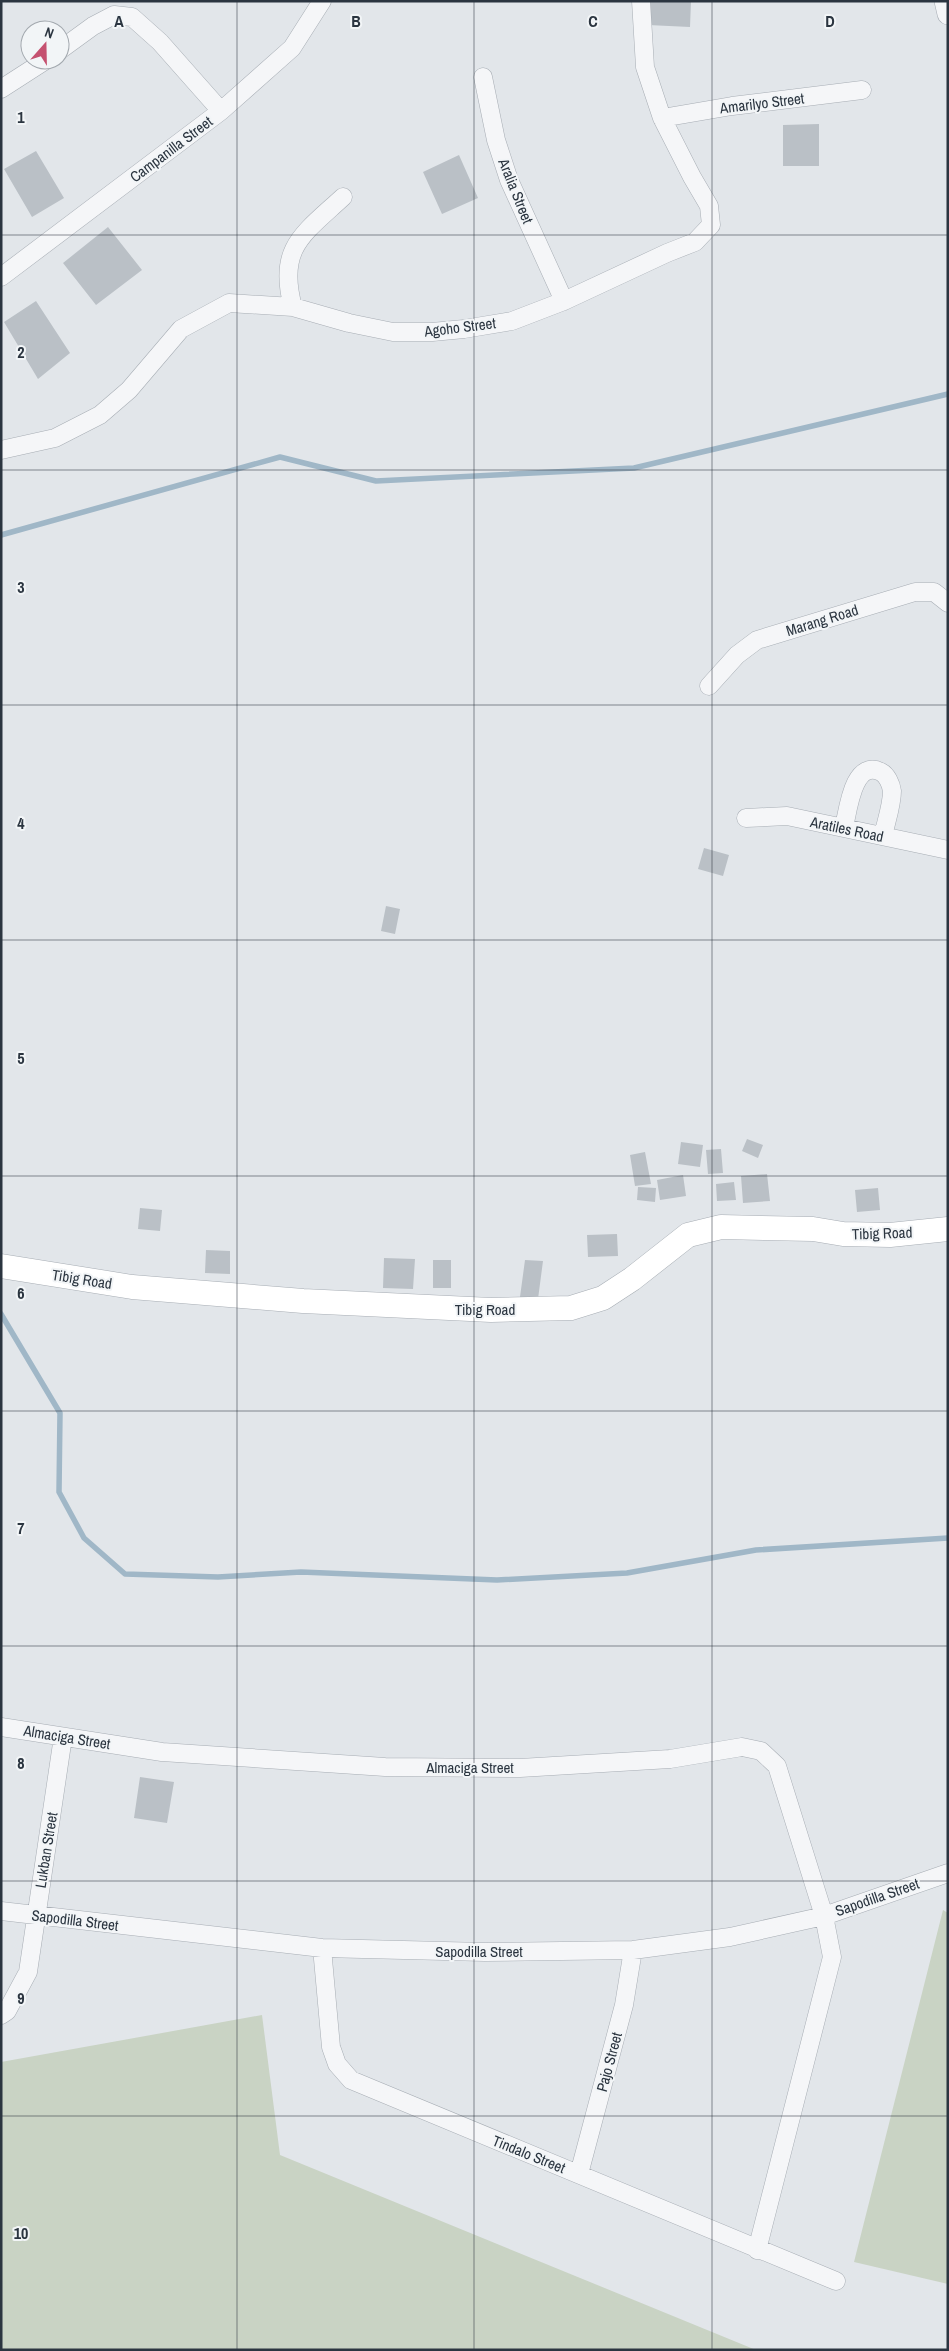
<svg xmlns="http://www.w3.org/2000/svg" width="949" height="2351" viewBox="0 0 949 2351" font-family="'Archivo Narrow',sans-serif">
	<style>
		.green { fill: #c9d3c4 }
		.lines { fill: none; stroke-linecap: round; stroke-linejoin: round }
		.stream { stroke: #a0b7c7; stroke-width: 5.5 }
		.building { fill: #bac0c6 }
		.minor-casing { stroke: #a7adb4; stroke-width: 19 }
		.tertiary-casing { stroke: #a7adb4; stroke-width: 22 }
		.secondary-casing { stroke: #a7adb4; stroke-width: 25 }
		.minor { stroke: #f5f6f8; stroke-width: 18 }
		.tertiary { stroke: #f5f6f8; stroke-width: 21 }
		.secondary { stroke: #fff; stroke-width: 24 }
		.grid { fill: none; stroke: #2b3540; stroke-width: 1; stroke-opacity: 0.55 }
		.labels { text-anchor: middle; dominant-baseline: central; stroke-width: 4; stroke-linejoin: round; paint-order: stroke }
		.street-label { font-size: 15px; fill: #2b3540; stroke: #f2f5f7 }
		.grid-label { font-size: 16px; text-anchor: middle; font-weight: bold; fill: #2b3540; stroke: #f2f5f7; stroke-width: 4; stroke-linejoin: round; paint-order: stroke }
	</style>
	<rect width="100%" height="100%" fill="#e2e6ea"/>
	<!-- green -->
	<path class="green" d="M943,1910L948,1913V2284L854,2262Z
		M262,2015L280,2155L756,2350H1V2062Z"/>
	<g class="lines">
		<!-- stream -->
		<path class="stream" d="M1,535L280,457L376,481L634,468L948,394
			M1,1314L60,1413L59,1492L84,1538L125,1574L218,1577L301,1572L497,1580L627,1573L756,1550L948,1538"/>
	</g>
	<!-- building -->
	<path class="building" d="M649,1H691L690,27L648,25Z
		M819,124V166H783V125Z
		M36,151L64,198L32,217L4,169Z
		M459,155L478,198L442,214L423,172Z
		M108,227L142,270L96,305L63,263Z
		M36,301L70,353L38,379L4,322Z
		M704,848L729,855L723,876L698,869Z
		M386,906L400,909L395,934L381,931Z
		M747,1139L763,1145L758,1158L742,1151Z
		M681,1142L703,1145L700,1167L678,1164Z
		M721,1149L723,1173L708,1174L706,1150Z
		M645,1152L651,1184L635,1186L630,1155Z
		M767,1174L770,1201L743,1203L741,1176Z
		M683,1175L686,1196L660,1200L657,1180Z
		M734,1182L736,1200L717,1201L716,1184Z
		M638,1187L656,1188L655,1202L637,1200Z
		M878,1188L880,1210L857,1212L855,1190Z
		M140,1208L162,1210L160,1231L138,1229Z
		M617,1234L618,1256L588,1257L587,1235Z
		M206,1250L230,1251V1274L205,1273Z
		M384,1258L415,1259L413,1289L383,1288Z
		M433,1260H451V1288H433Z
		M525,1260L543,1261L538,1299L520,1297Z
		M140,1777L174,1782L167,1823L134,1818Z"/>
	<g class="lines">
		<!-- minor casing -->
		<g class="minor-casing">
			<path id="minor" d="M60,50L93,26L114,15L132,17L160,42L221,111
				M483,77L496,140L509,180L564,301
				M1,89L46,60
				M662,118L732,106L862,90
				M1,277L221,111L292,48L322,1
				M293,307C277,248 303,234 343,197
				M1,450L55,438L100,415L129,390L181,329L229,303L293,307L349,323L393,332H432L464,329L512,321L564,301L667,253L695,242L711,225L709,206L692,177L662,118L645,67L641,1
				M709,686L737,655L757,640L915,592H934L948,603
				M746,818L787,816L948,850
				M844,827C848,811 853,758 881,772C887,775 891,784 892,791C892,805 886,822 883,836
				M1,1727L162,1752L385,1767L520,1768L670,1759L742,1747L761,1751L777,1766L824,1916L832,1957L757,2250
				M1,1911L322,1948L485,1952L633,1950L730,1937L824,1916L948,1873
				M322,1948L331,2047L337,2064L351,2080L836,2281
				M1,2015L7,2011L28,1972L63,1737
				M579,2174L624,2005L633,1950"/>
		</g>
		<!-- tertiary casing -->
		<g class="tertiary-casing">
			<path id="tertiary" d="M945,1L948,14"/>
		</g>
		<!-- secondary casing -->
		<g class="secondary-casing">
			<path id="secondary" d="M1,1266L132,1287L303,1301L491,1310L571,1308L603,1298L632,1279L688,1235L721,1227L813,1229L843,1234L890,1235L948,1229"/>
		</g>
		<!-- minor -->
		<use href="#minor" class="minor"/>
		<!-- tertiary -->
		<use href="#tertiary" class="tertiary"/>
		<!-- secondary -->
		<use href="#secondary" class="secondary"/>
	</g>
	<!-- grid -->
	<path class="grid" d="M237,1V2350M474,1V2350M712,1V2350M1,235H948M1,470H948M1,705H948M1,940H948M1,1176H948M1,1411H948M1,1646H948M1,1881H948M1,2116H948"/>
	<g class="labels">
		<!-- street labels -->
		<g class="street-label">
			<text transform="translate(762 103) rotate(-7)">Amarilyo Street</text>
			<text transform="translate(171 149) rotate(-37)">Campanilla Street</text>
			<text transform="translate(516 191) rotate(68)">Aralia Street</text>
			<text transform="translate(460 327) rotate(-7)">Agoho Street</text>
			<text transform="translate(822 620) rotate(-17)">Marang Road</text>
			<text transform="translate(847 829) rotate(12)">Aratiles Road</text>
			<text transform="translate(882 1233) rotate(-2)">Tibig Road</text>
			<text transform="translate(82 1279) rotate(9)">Tibig Road</text>
			<text x="485" y="1309">Tibig Road</text>
			<text transform="translate(67 1737) rotate(9)">Almaciga Street</text>
			<text x="470" y="1767">Almaciga Street</text>
			<text transform="translate(46 1850) rotate(-81)">Lukban Street</text>
			<text transform="translate(877 1897) rotate(-19)">Sapodilla Street</text>
			<text transform="translate(75 1920) rotate(7)">Sapodilla Street</text>
			<text x="479" y="1951">Sapodilla Street</text>
			<text transform="translate(609 2062) rotate(-75)">Pajo Street</text>
			<text transform="translate(529 2154) rotate(22)">Tindalo Street</text>
		</g>
	</g>
	<g class="grid-label">
		<text x="119" y="27">A</text>
		<text x="356" y="27">B</text>
		<text x="593" y="27">C</text>
		<text x="830" y="27">D</text>
		<text x="21" y="123">1</text>
		<text x="21" y="358">2</text>
		<text x="21" y="593">3</text>
		<text x="21" y="829">4</text>
		<text x="21" y="1064">5</text>
		<text x="21" y="1299">6</text>
		<text x="21" y="1534">7</text>
		<text x="21" y="1769">8</text>
		<text x="21" y="2004">9</text>
		<text x="21" y="2239">10</text>
	</g>
	<!-- border -->
	<rect width="949" height="2351" fill="none" stroke="#2b3540" stroke-width="5"/>
	<!-- north arrow -->
	<g transform="translate(45 45) rotate(20)"><circle r="24" fill="#f2f5f7" stroke="#a2a8ae"/>
	<path d="M0-4L9 19L0 12L-9 19Z" fill="#c55170"/>
	<text y="-8" font-size="14" font-weight="bold" text-anchor="middle" fill="#2b3540">N</text>
	</g>
</svg>
